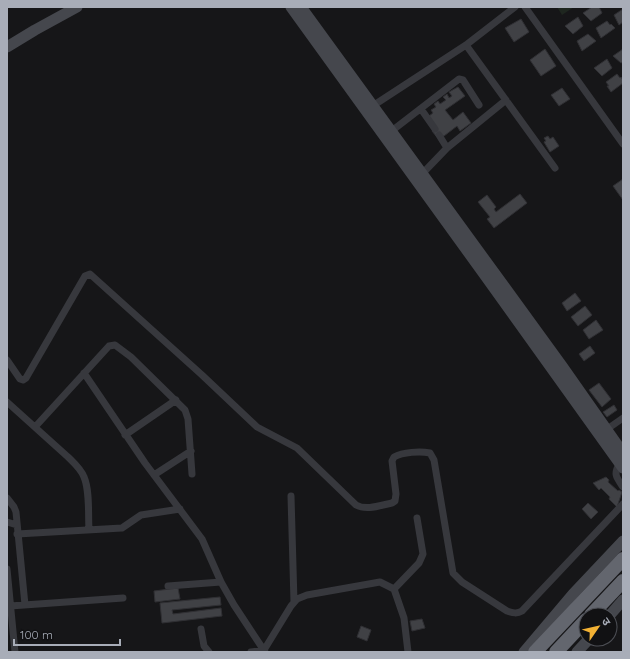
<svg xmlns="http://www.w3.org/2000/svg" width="630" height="659" viewBox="0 0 630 659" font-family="Quicksand,'Noto Sans Devanagari',sans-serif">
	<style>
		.green { fill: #1e261f }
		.building { fill: #404145; stroke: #303034 }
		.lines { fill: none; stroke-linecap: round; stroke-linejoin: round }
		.street { stroke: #37383d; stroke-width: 7 }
		.secondary { stroke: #45474d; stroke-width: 11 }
		.highway { stroke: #63666e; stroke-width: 14 }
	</style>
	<rect width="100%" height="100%" fill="#161618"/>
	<!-- green -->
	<path class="green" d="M557,7H574L562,15Z"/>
	<!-- building -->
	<path class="building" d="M592,7H599L602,13L591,21L583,13Z
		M623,9V22L619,25L614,15Z
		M578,17L583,26L573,34L565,26Z
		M521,19L529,32L514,42L505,28Z
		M607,21L610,25L611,24L615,28L601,38L596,28Z
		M588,34L596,41L582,51L577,41Z
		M545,49L556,66L541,76L530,60Z
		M623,49V62L621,63L613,56Z
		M607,59L612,68L602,76L594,68Z
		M617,74L620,78L621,77L623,80V83L611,92L607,86H609L606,82Z
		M458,87L465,96L445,110L453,120L463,112L471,123L460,131L457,126L444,136H436L432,131L437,128L429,116L433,113L431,110L436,107L434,104L438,101L440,104L446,100L443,97L447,94L449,98L452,96L449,92Z
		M562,88L570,99L559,106L551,95Z
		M548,136L550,139L553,137L559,146L550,152L544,142L546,141L544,138Z
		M623,179V200L613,186Z
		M520,194L527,203L494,228L487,219L490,217L478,202L487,195L496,207L494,209L496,212Z
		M575,293L581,301L567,311L562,303Z
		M585,306L592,315L578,326L571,317Z
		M596,320L603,330L589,339L583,330Z
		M590,346L595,353L584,361L579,354Z
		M599,383L611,399L602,407L589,390Z
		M614,405L617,410L607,417L603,412Z
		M606,477L609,480L608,482L618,491L619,490L622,492L617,507L609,499L610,497L601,488L599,490L593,483Z
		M588,503L598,512L591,519L582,509Z
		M178,588L180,599L155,602L154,591Z
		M220,597L221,605L172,610L173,614L221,608L222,616L162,623L160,603Z
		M422,619L425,628L412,631L410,621Z
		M361,626L371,630L367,641L357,637Z"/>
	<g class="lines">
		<!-- street -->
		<path class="street" d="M525,7L623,144
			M466,45L555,168
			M371,107L466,45L515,7
			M421,109L435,129
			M389,133L459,79L463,80L479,105
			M439,135L447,148
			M422,174L447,148L506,100
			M7,360L20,379L23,380L26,378L85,276L90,274L202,375L257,427L297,448L356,505C367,511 381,505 392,503L395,501L396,494L392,461L394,457C403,452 420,451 430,453L434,460L453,573L462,582L507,611C513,613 517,614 522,611L623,504
			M84,373L145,463L202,539L221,582L234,605L265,652
			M7,402L68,457C74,463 81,469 84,477C90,491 88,514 89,530
			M35,427L109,346L115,345L131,357L185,410L188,419L192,474
			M603,432L623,418
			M125,435L176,400
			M620,463C613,474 616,477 623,487
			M154,475L191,451
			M291,496L294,602
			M7,498L14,507L16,512L25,605
			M7,522L17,525
			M17,534L122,528L141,515L180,509
			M7,569L15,652
			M168,586L221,582
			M394,589L419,563L423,554L417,518
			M10,606L123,598
			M201,629L204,646L209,652
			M251,652L264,650L291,606L297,599L307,595L380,582L394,589L404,618L408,652"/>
		<!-- secondary -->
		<path class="secondary" d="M291,7C402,160 513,314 623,468
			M301,7L562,366L623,453
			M7,47L35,30L77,7
			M610,615L623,600
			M524,652L573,594L623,541
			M577,652L589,639"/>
		<!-- highway -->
		<path class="highway" d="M591,615L623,581
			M535,652L623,559
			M556,652L586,620"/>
	</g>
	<!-- border -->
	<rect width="630" height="659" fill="none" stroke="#a8adb8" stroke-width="16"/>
	<!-- north arrow -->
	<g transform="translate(598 627) rotate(56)"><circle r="19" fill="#111113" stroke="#4d4f55"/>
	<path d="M0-3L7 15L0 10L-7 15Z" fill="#f2b134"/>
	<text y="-6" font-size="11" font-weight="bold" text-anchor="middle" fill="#a8adb8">उ</text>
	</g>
	<!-- scale -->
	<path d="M14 639v6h106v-6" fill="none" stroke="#a8adb8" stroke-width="2"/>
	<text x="20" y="639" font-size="12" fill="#a8adb8" stroke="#111113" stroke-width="3" paint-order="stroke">100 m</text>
</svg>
